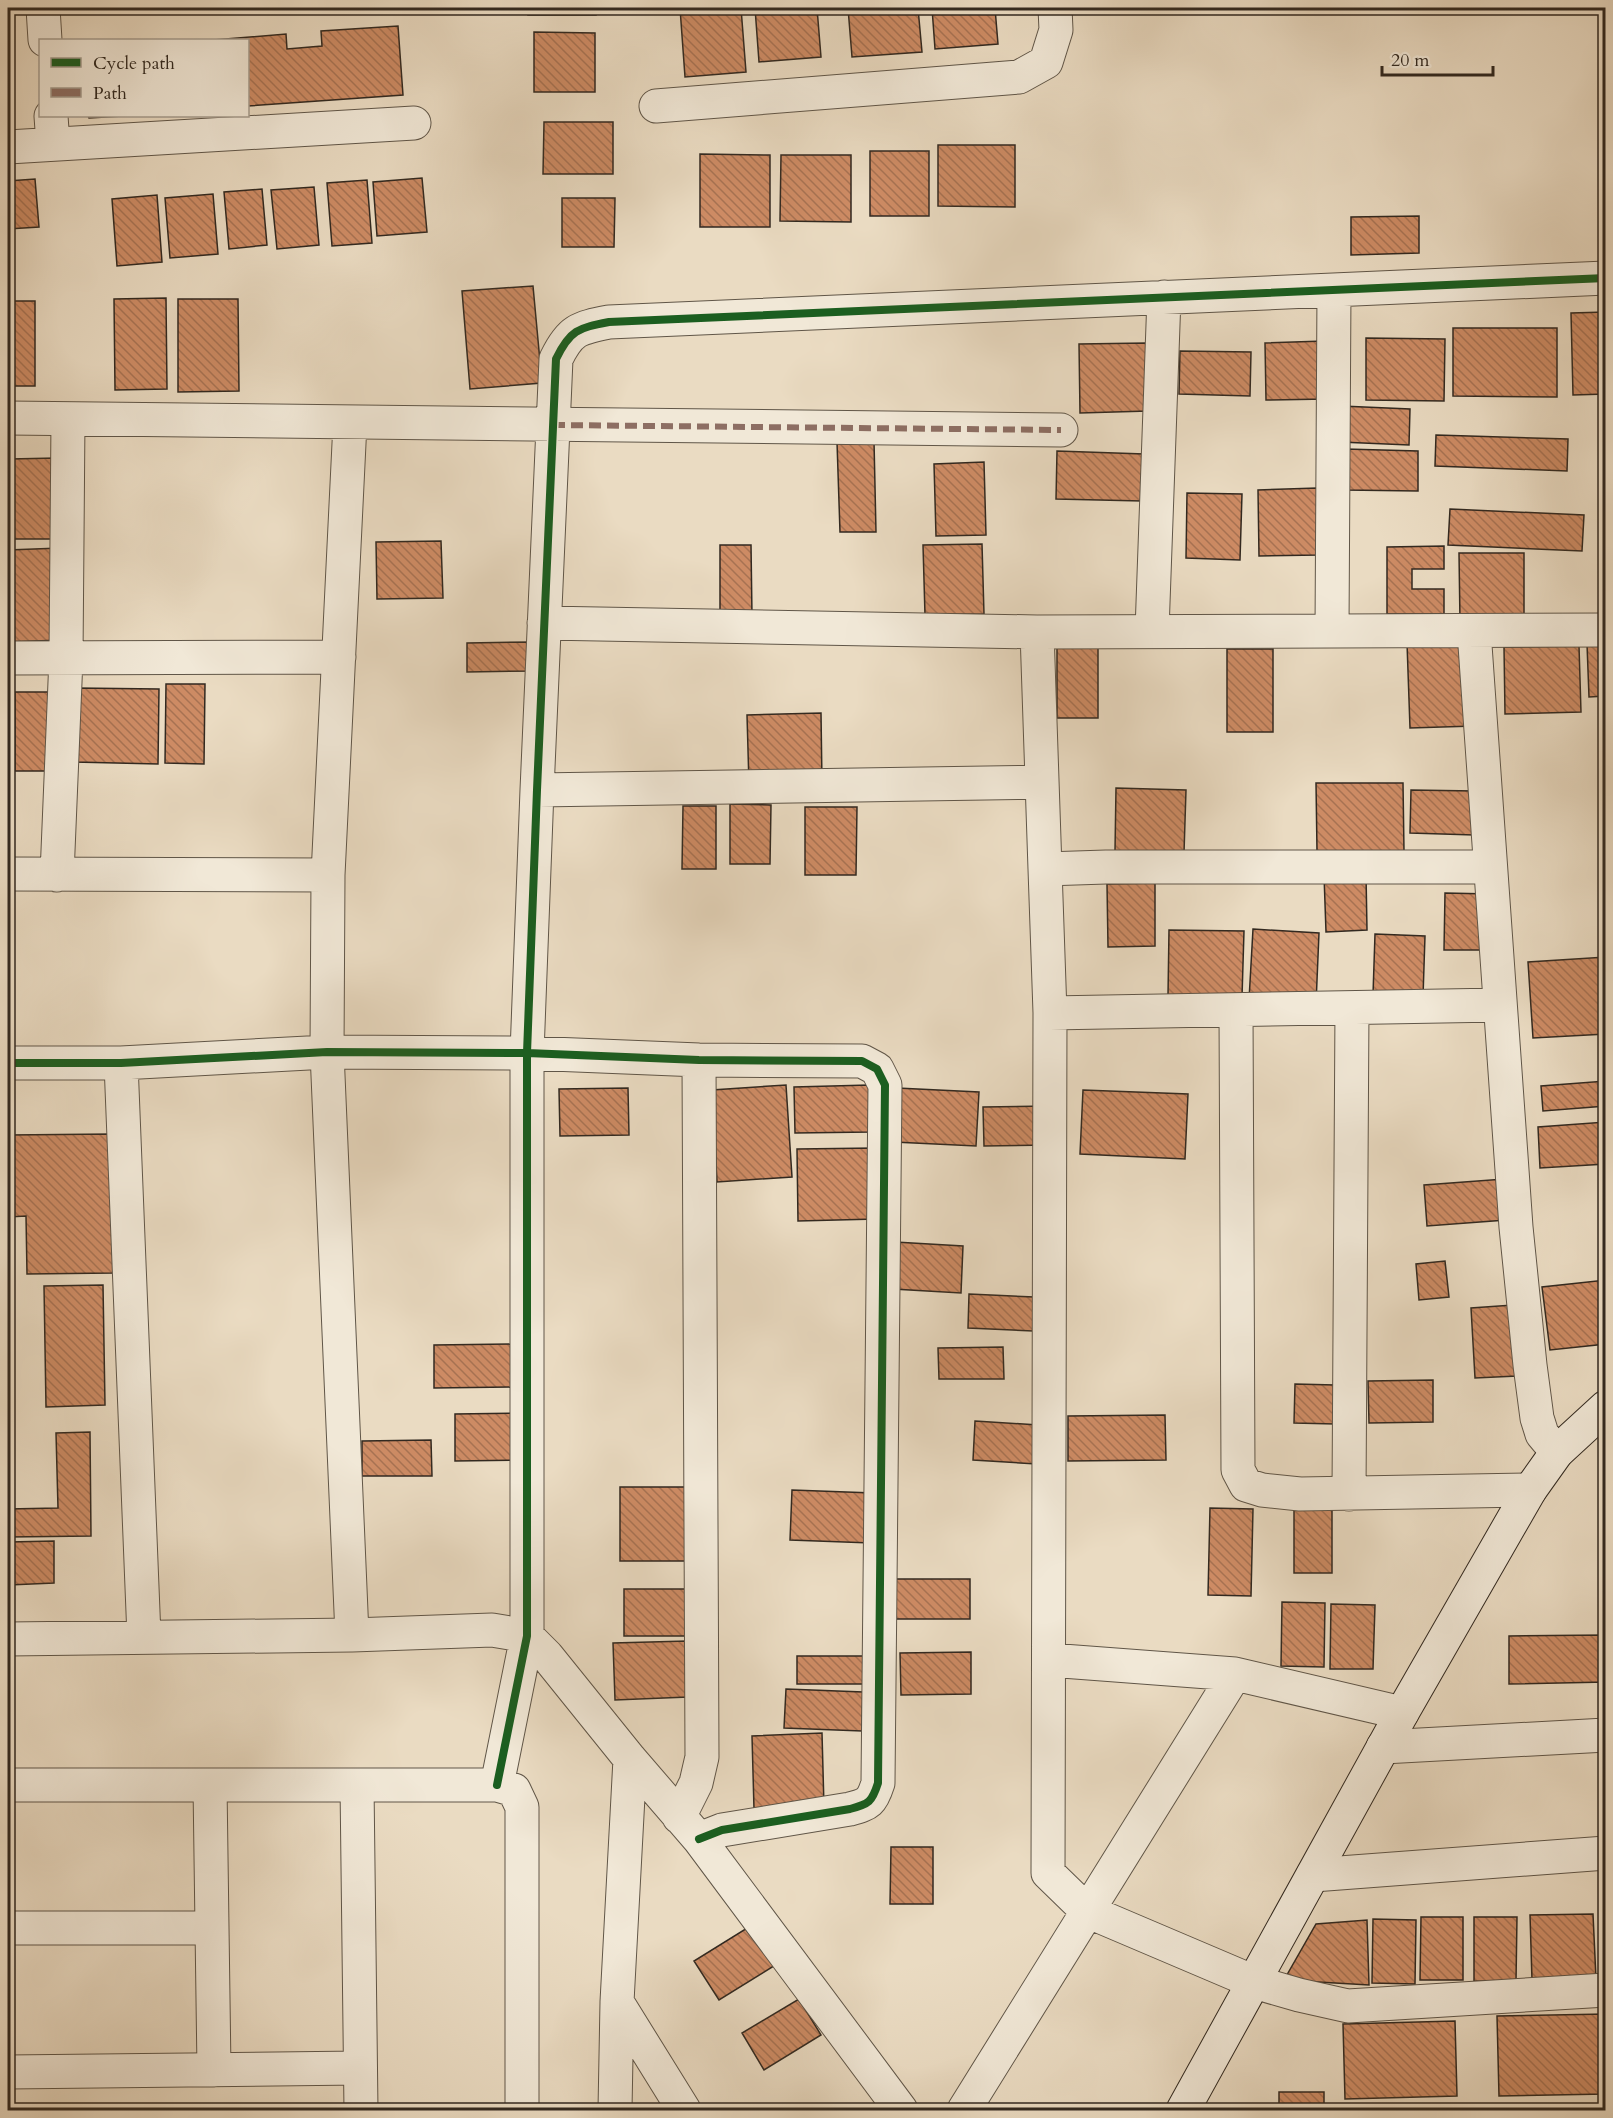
<svg xmlns="http://www.w3.org/2000/svg" width="1613" height="2118" viewBox="0 0 1613 2118" font-family="Cardo,serif">
	<style>
		.building { fill: url(#building-back-hatch); stroke: #322920; stroke-width: 1.5 }
		.lines { fill: none; stroke-linecap: round; stroke-linejoin: round }
		.street-casing { stroke: #605648; stroke-width: 35 }
		.secondary-casing { stroke: #322920; stroke-width: 35 }
		.street { stroke: #f1e8d7; stroke-width: 33 }
		.secondary { stroke: #f1e8d7; stroke-width: 33 }
		.quiet { stroke: #8d6e63; stroke-width: 6; stroke-dasharray: 12 6; stroke-linecap: butt }
		.cycleway-casing { stroke: #f1e8d7; stroke-width: 11 }
		.cycleway { stroke: #1b5e20; stroke-width: 8 }
	</style>
	<defs>
		<pattern id="building-back-hatch" width="6" height="6" patternUnits="userSpaceOnUse" patternTransform="scale(1.5)"><rect width="6" height="6" fill="#cd8b64"/><path d="M-1 5l2 2M0 0l6 6M5-1l2 2" fill="none" stroke="#a77252"/></pattern>
	</defs>
	<rect width="100%" height="100%" fill="#eadbc2"/>
	<filter id="stains"><feTurbulence type="fractalNoise" baseFrequency=".00333" numOctaves="4"/><feColorMatrix values="0 0 0 0 .2 0 0 0 0 .09 0 0 0 0 .02 0 0 0 .5 -.17"/></filter>
	<radialGradient id="worn" r=".72"><stop offset=".6" stop-color="#630" stop-opacity="0"/><stop offset="1" stop-color="#630" stop-opacity=".3"/></radialGradient>
	<!-- building -->
	<path class="building" d="M528,8H596V15H528Z
		M680,8H741L746,72L685,77Z
		M755,8H817L821,57L759,62Z
		M848,8H918L922,52L852,57Z
		M932,8H995L998,44L935,49Z
		M398,26L403,95L248,106V40H213L286,34L287,49L322,46L321,31Z
		M534,32L595,33V92H534Z
		M88,116H123L89,118Z
		M544,122H613V174H543Z
		M938,145H1015V207L938,206Z
		M870,151H929V216H870Z
		M700,154L770,155V227H700Z
		M781,155H851V222L780,221Z
		M422,178L427,232L377,236L373,182Z
		M35,179L39,227L8,229V181Z
		M367,180L372,243L332,246L327,183Z
		M314,187L319,245L277,249L271,190Z
		M262,189L267,245L229,249L224,192Z
		M213,194L218,254L170,258L165,198Z
		M157,195L162,262L117,266L112,199Z
		M562,198H615L614,247H562Z
		M1419,216V253L1351,255V217Z
		M533,286L542,383L470,389L462,291Z
		M166,298L167,389L115,390L114,299Z
		M178,299H238L239,391L178,392Z
		M8,301H35V386H8Z
		M1606,312V394L1573,395L1571,313Z
		M1453,328H1557V397L1453,396Z
		M1366,338L1445,339L1444,401L1366,400Z
		M1324,341L1326,399L1266,400L1265,343Z
		M1146,343L1148,411L1080,413L1079,344Z
		M1180,351L1251,352L1250,396L1179,394Z
		M1341,406L1410,409L1409,445L1340,442Z
		M1436,435L1568,439L1567,471L1435,466Z
		M874,441L876,532H840L837,442Z
		M1345,449L1418,451V491L1345,490Z
		M1057,451L1144,454L1142,501L1056,499Z
		M56,458L58,539H12L10,459Z
		M984,462L986,535L936,536L934,464Z
		M1317,488L1318,555L1259,556L1258,490Z
		M1187,493L1242,494L1240,560L1186,558Z
		M1450,509L1584,515L1582,551L1448,545Z
		M441,541L443,598L377,599L376,542Z
		M982,544L984,614L925,615L923,545Z
		M720,545H751L752,616H720Z
		M1444,546V569H1412V589H1444V614H1387V547Z
		M60,548L62,640L8,642V550Z
		M1459,553H1524V621L1460,622Z
		M1057,635H1098V718H1057Z
		M1470,641L1474,726L1410,728L1407,643Z
		M532,642V671L467,672V643Z
		M1587,644H1606V696L1589,697Z
		M1579,646L1581,712L1505,714L1504,647Z
		M1227,649H1273V732H1227Z
		M166,684H205L204,764L165,763Z
		M76,688L159,689L158,764L74,762Z
		M15,692H56L55,771H15Z
		M821,713L822,783L749,785L747,715Z
		M1316,783H1403L1404,851H1317Z
		M1116,788L1186,790L1184,853L1115,851Z
		M1411,790L1475,791L1474,835L1410,833Z
		M730,804L771,805L770,864H730Z
		M683,806H716V869H682Z
		M805,807H857L856,875H805Z
		M1366,874L1367,930L1326,932L1324,875Z
		M1155,883V946L1108,947L1107,884Z
		M1445,893L1490,894L1489,950H1444Z
		M1253,929L1319,933L1316,1004L1249,1000Z
		M1169,930L1244,931L1242,997L1168,996Z
		M1375,934L1425,936L1423,997L1373,995Z
		M1606,957V1034L1533,1038L1528,962Z
		M1606,1081V1106L1543,1111L1541,1086Z
		M786,1085L792,1177L717,1182L712,1090Z
		M869,1085L870,1132L795,1133L794,1087Z
		M628,1088L629,1135L560,1136L559,1089Z
		M897,1088L979,1092L976,1146L894,1142Z
		M1083,1090L1188,1094L1185,1159L1080,1154Z
		M1049,1106L1050,1145L984,1146L983,1107Z
		M1606,1122V1164L1540,1168L1538,1127Z
		M111,1134L113,1273L27,1274L26,1216L8,1217V1135Z
		M875,1148L876,1219L798,1221L797,1149Z
		M1504,1179L1506,1220L1427,1226L1424,1185Z
		M895,1242L963,1246L961,1293L893,1289Z
		M1445,1261L1449,1297L1419,1300L1416,1264Z
		M1606,1280V1344L1550,1350L1542,1287Z
		M103,1285L105,1405L46,1407L44,1286Z
		M969,1294L1034,1297L1033,1331L968,1328Z
		M1513,1305L1517,1376L1475,1378L1471,1308Z
		M519,1344L520,1387L434,1388V1345Z
		M1003,1347L1004,1379H939L938,1348Z
		M1433,1380V1422L1369,1423L1368,1381Z
		M1295,1384L1335,1385V1424L1294,1423Z
		M524,1413L525,1460L455,1461V1414Z
		M1165,1415L1166,1460L1068,1461V1416Z
		M975,1421L1038,1425L1036,1464L973,1460Z
		M90,1432L91,1536L8,1537V1509L58,1508L56,1433Z
		M431,1440L432,1476H362V1441Z
		M620,1487H689L690,1561H620Z
		M792,1490L873,1493L871,1543L790,1540Z
		M1210,1508L1253,1509L1251,1596L1208,1595Z
		M1294,1509H1332V1573H1294Z
		M54,1541V1583L9,1585V1542Z
		M893,1579H970V1619H892Z
		M624,1589H689V1636H624Z
		M1282,1602L1325,1603L1324,1667L1281,1666Z
		M1331,1604L1375,1605L1373,1669H1330Z
		M1606,1635V1682L1509,1684V1636Z
		M687,1641L688,1697L615,1700L613,1643Z
		M971,1652V1694L901,1695L900,1653Z
		M797,1656H869V1684H797Z
		M786,1689L863,1692L862,1731L784,1728Z
		M822,1733L824,1807L754,1809L752,1736Z
		M891,1847H933V1904H890Z
		M1593,1914L1596,1979L1532,1980L1530,1915Z
		M1421,1917H1463V1980H1420Z
		M1474,1917H1517L1516,1982L1474,1981Z
		M1373,1919L1416,1920L1415,1984L1372,1983Z
		M1367,1920L1369,1985L1284,1980L1316,1924Z
		M752,1925L777,1964L719,2000L694,1961Z
		M799,1999L821,2035L764,2070L742,2033Z
		M1606,2014V2094L1499,2096L1497,2016Z
		M1455,2021L1457,2096L1345,2099L1343,2024Z
		M1279,2092H1324V2110H1279Z"/>
	<g class="lines">
		<!-- street casing -->
		<g class="street-casing">
			<path id="street" d="M43,8L45,40
				M656,106L1019,77L1046,62L1056,30L1055,8
				M51,116L53,144
				M8,147L414,123
				M8,418L1061,430
				M350,423L328,875L327,1052L352,1635
				M544,623L1037,632L1606,630
				M1152,631L1164,297
				M1332,631L1334,290
				M1474,631L1516,1227L1530,1365L1537,1418L1542,1434L1557,1452
				M1037,632L1045,869L1106,867H1489
				M8,658L339,657
				M537,790L1042,782
				M1045,869L1050,1013L1048,1873L1087,1911L1254,1982L1299,1995L1348,2006L1606,1990
				M8,874L328,875
				M57,875L66,658L68,419
				M1236,1010L1238,1470L1246,1485L1262,1490L1300,1494L1530,1490
				M1050,1013L1500,1005
				M8,1063H121L327,1052L527,1053L699,1060L862,1061L877,1069L885,1085L878,1783C872,1802 869,1804 850,1809L722,1830L699,1839
				M121,1063L144,1637
				M1349,1494L1352,1008
				M8,1639L352,1635L492,1630L527,1636L547,1656L630,1759L699,1839L901,2110
				M1049,1660L1235,1674L1402,1713
				M1383,1747L1606,1735
				M8,1785H497L514,1790L522,1807V2110
				M210,1785L214,2070
				M357,1785L361,2110
				M497,1785L527,1636V1053L537,790L556,359C570,330 578,328 609,322L1606,278
				M679,1817L696,1783L702,1757L699,1060
				M1313,1875L1606,1853
				M8,1928H212
				M617,2002L684,2110
				M8,2072L359,2068
				M615,2110L617,2002L630,1759
				M964,2110L1235,1674"/>
		</g>
		<!-- secondary casing -->
		<g class="secondary-casing">
			<path id="secondary" d="M1183,2110L1402,1713L1530,1490L1557,1452L1606,1407"/>
		</g>
		<!-- street -->
		<use href="#street" class="street"/>
		<!-- secondary -->
		<use href="#secondary" class="secondary"/>
		<!-- quiet -->
		<path class="quiet" d="M553,425L1061,430"/>
		<!-- cycleway casing -->
		<g class="cycleway-casing">
			<path id="cycleway" d="M8,1063H121L327,1052L527,1053L699,1060L862,1061L877,1069L885,1085L878,1783C872,1802 869,1804 850,1809L722,1830L699,1839
				M497,1785L527,1636V1053L537,790L556,359C570,330 578,328 609,322L1606,278"/>
		</g>
		<!-- cycleway -->
		<use href="#cycleway" class="cycleway"/>
	</g>
	<!-- margin -->
	<rect width="1613" height="2118" fill="none" stroke="#eadbc2" stroke-width="30"/>
	<rect x="9" y="9" width="1595" height="2100" fill="none" stroke="#322920" stroke-width="3"/>
	<rect x="15" y="15" width="1583" height="2088" fill="none" stroke="#322920" stroke-width="1.5"/>
	<!-- legend -->
	<rect x="39" y="39" width="210" height="78" fill="#f1e8d7" stroke="#a59c8e" stroke-width="1.5"/>
	<rect x="51" y="58" width="30" height="9" fill="#1b5e20" stroke="#a59c8e" stroke-width="1.5"/>
	<text x="93" y="69" font-size="18" fill="#322920">Cycle path</text>
	<rect x="51" y="88" width="30" height="9" fill="#8d6e63" stroke="#a59c8e" stroke-width="1.5"/>
	<text x="93" y="99" font-size="18" fill="#322920">Path</text>
	<!-- scale -->
	<path d="M1382 66v9h111v-9" fill="none" stroke="#322920" stroke-width="3"/>
	<text x="1391" y="66" font-size="18" fill="#322920" stroke="#f1e8d7" stroke-width="4.5" paint-order="stroke">20 m</text>
	<rect width="100%" height="100%" filter="url(#stains)"/>
	<rect width="100%" height="100%" fill="url(#worn)"/>
</svg>
